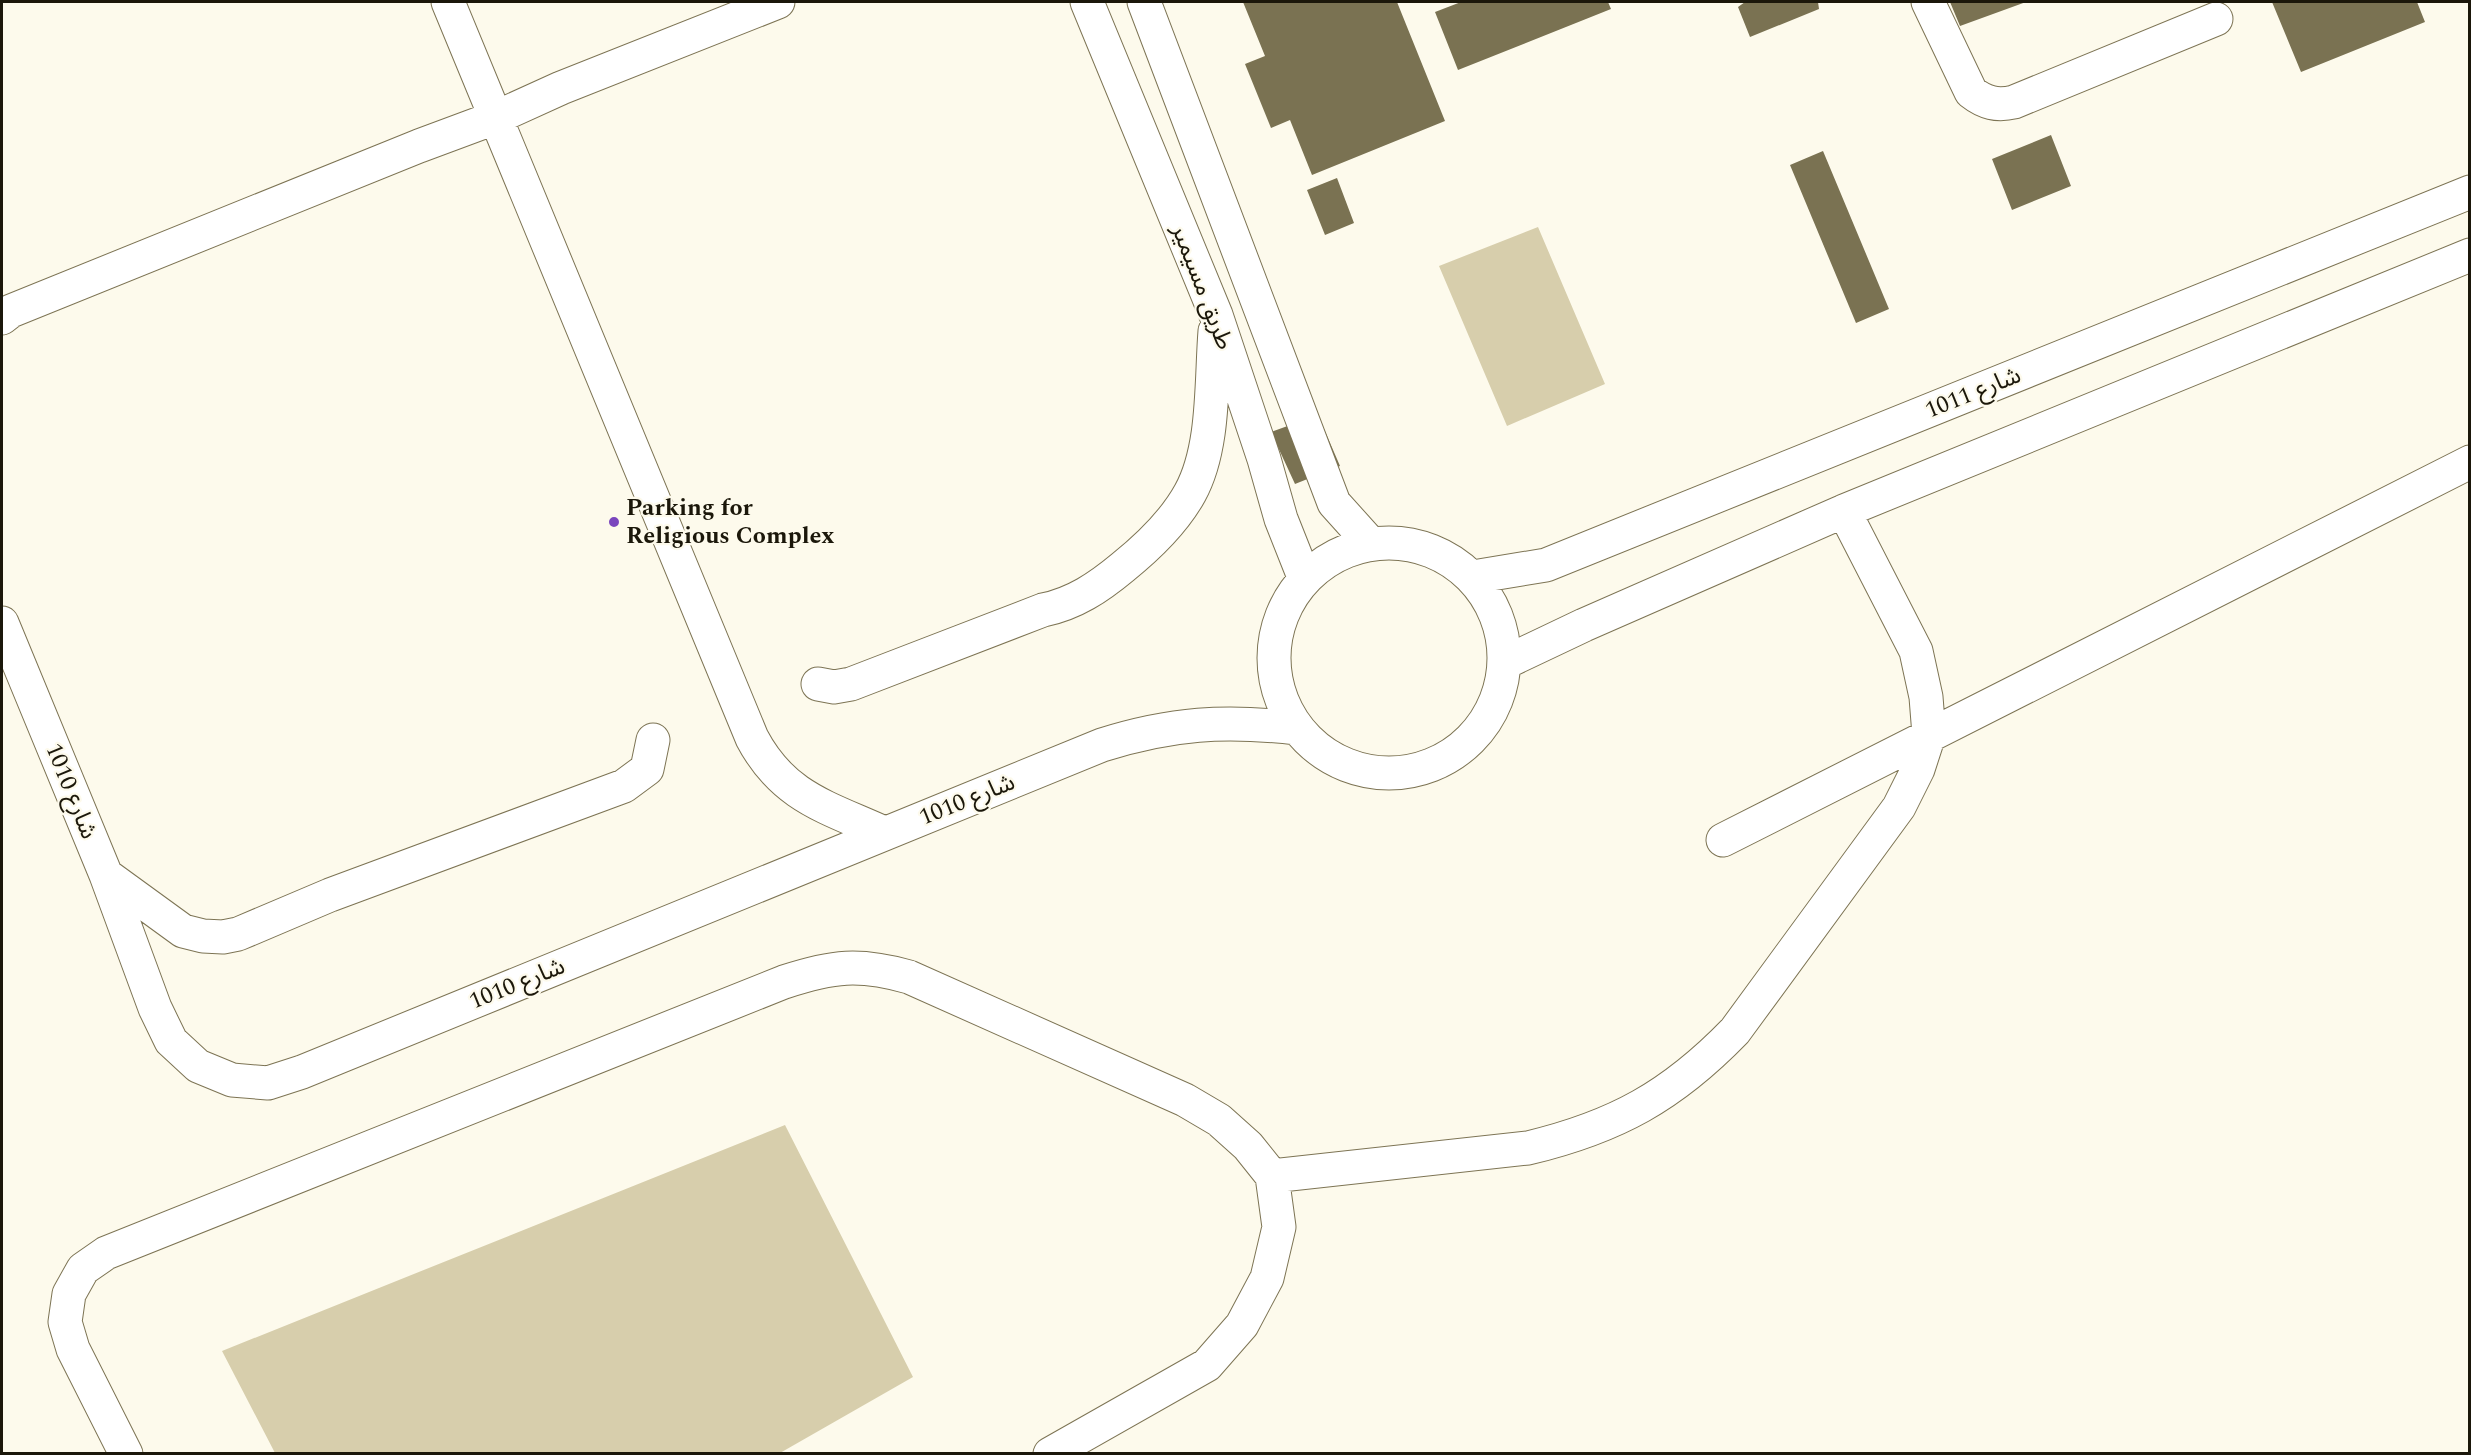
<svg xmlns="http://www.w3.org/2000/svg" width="2471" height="1455" viewBox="0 0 2471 1455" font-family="Spectral,'Noto Sans Arabic',serif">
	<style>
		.green { fill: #d7ceac }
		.building { fill: #7a7252 }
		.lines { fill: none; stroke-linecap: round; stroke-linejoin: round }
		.minor-casing { stroke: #7d7454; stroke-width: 35 }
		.minor { stroke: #fff; stroke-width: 33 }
		.poi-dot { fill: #7a46bd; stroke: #fdfaec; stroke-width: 2 }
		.labels { text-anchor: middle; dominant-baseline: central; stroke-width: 4.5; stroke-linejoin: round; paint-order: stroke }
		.street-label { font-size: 24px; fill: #1b170a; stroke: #fdfaec }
		.poi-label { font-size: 24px; font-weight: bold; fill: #1b170a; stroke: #fdfaec; text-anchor: start }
	</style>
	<rect width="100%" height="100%" fill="#fdfaec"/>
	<!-- green -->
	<path class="green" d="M1538,227L1605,384L1507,426L1439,266Z
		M785,1125L913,1377L780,1453H275L222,1351Z"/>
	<!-- building -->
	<path class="building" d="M1243,2H1397L1445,121L1312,175L1290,120L1271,128L1245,64L1265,56Z
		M1461,2H1608L1611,9L1458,70L1435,12Z
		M1745,2H1818L1819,9L1750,37L1738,7Z
		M1950,2H2026L1960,26Z
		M2272,2H2417L2425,22L2301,72Z
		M2051,135L2071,186L2012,210L1992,159Z
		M1823,151L1889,309L1856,323L1790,165Z
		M1337,178L1354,223L1325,235L1307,190Z
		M1318,415L1340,466L1295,484L1271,432Z"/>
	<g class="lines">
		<!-- minor casing -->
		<g class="minor-casing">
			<path id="minor" d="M448,2L752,738C783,797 827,807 884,833
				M1087,2L1216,315L1264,459L1281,519L1304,577
				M1144,2L1334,503L1370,543
				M1928,2L1971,92C1985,103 1997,106 2014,102L2216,19
				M2,318L11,311L419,146L497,117L561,88L778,2
				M1274 658a115 115 0 1 1 230 0a115 115 0 1 1-230 0Z
				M1473,577L1546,565L2470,192
				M2,623L106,875L155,1008L171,1041L198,1066L232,1080L268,1083L302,1072L1102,745C1172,723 1224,720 1297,728
				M1504,663L1584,625L1844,511L2470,255
				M818,684L834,687L851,684L1043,610C1074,604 1099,587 1123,567C1149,546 1174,522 1190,493C1215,448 1211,381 1215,331
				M1723,840L2470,462
				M106,875L183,931L203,936L223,937L238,934L330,895L624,786L647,769L653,740
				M1272,1176L1528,1148C1616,1127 1672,1096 1735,1031L1899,807L1918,769L1929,735L1926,697L1916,651L1844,511
				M126,1454L73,1349L65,1322L69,1294L83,1269L106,1253L784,982C833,966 859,963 909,977L1185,1100L1219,1120L1248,1146L1272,1176L1279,1227L1267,1278L1242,1325L1207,1365L1050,1454"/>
		</g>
		<!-- minor -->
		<use href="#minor" class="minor"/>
	</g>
	<!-- markers -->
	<circle class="poi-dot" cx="614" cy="522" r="6"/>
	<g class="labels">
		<!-- street labels -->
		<g class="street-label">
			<text transform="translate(1202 287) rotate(69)">طريق مسيمير</text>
			<text transform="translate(1973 393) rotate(-22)">شارع 1011</text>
			<text transform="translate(71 791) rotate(68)">شارع 1010</text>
			<text transform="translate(967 800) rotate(-22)">شارع 1010</text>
			<text transform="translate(517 984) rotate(-22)">شارع 1010</text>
		</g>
		<!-- poi labels -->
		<g class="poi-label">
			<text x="626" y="508">Parking for<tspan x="626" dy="28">Religious Complex</tspan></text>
		</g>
	</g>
	<!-- border -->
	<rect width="2471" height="1455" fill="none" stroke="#1b170a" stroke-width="6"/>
</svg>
